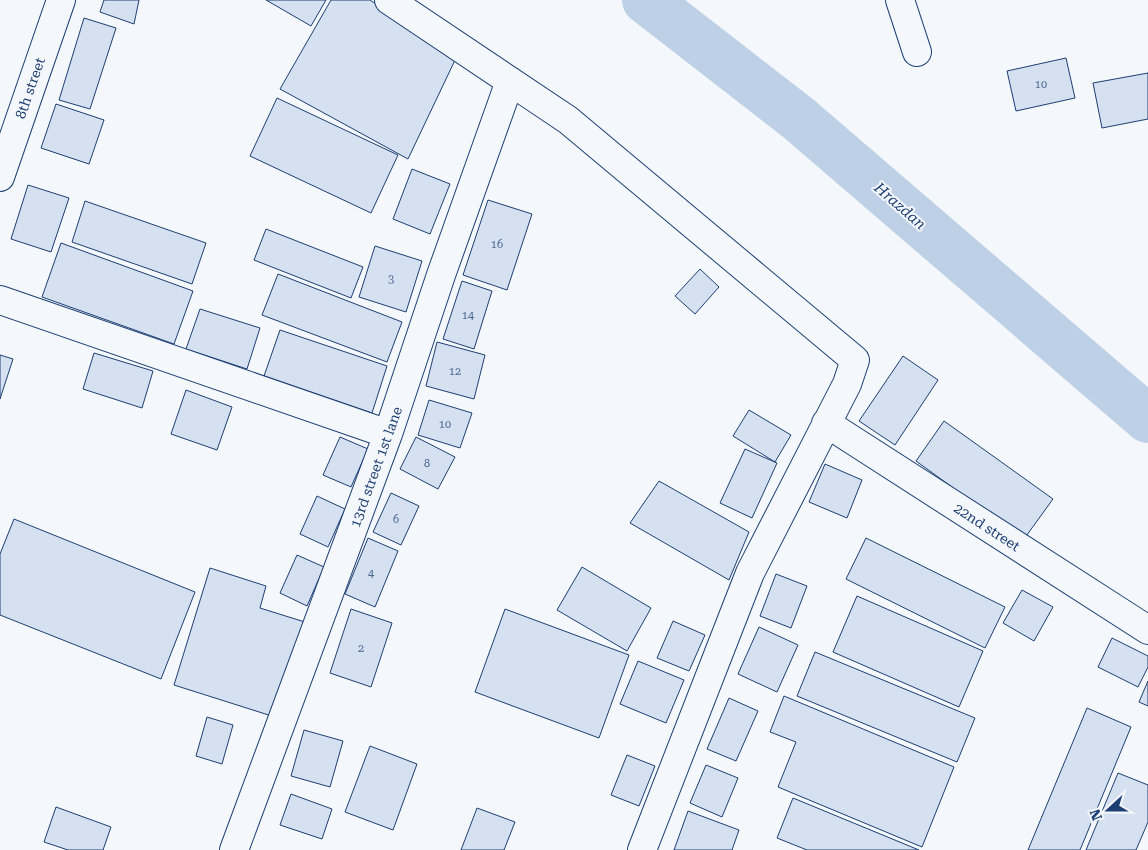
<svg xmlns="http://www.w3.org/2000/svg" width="1148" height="850" viewBox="0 0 1148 850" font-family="'Roboto Serif',serif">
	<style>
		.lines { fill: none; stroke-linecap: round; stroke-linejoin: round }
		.river { stroke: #bed0e5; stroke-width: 48 }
		.building { fill: #d5e0f0; stroke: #1d3f73 }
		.minor-casing { stroke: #1d3f73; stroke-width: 30 }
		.major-casing { stroke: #1d3f73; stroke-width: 30 }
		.minor { stroke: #f4f7fb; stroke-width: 28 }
		.major { stroke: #f4f7fb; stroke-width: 28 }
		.labels { text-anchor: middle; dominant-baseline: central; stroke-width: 4; stroke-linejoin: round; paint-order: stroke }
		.number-label { font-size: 11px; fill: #4b6792 }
		.street-label { font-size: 14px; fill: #1d3f73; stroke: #f4f7fb }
		.water-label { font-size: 15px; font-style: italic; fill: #1d3f73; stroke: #f4f7fb }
	</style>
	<rect width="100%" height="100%" fill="#f4f7fb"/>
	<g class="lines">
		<!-- river -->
		<path class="river" d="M646,0L798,118L1148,419"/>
	</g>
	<!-- building -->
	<path class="building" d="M104,0H139L134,24L100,12Z
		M266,0H326L311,26Z
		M331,0H370L456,58L408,159L280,89Z
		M84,18L116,28L90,109L59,100Z
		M1066,58L1075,98L1016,111L1007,71Z
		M1148,73V119L1102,128L1093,83Z
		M277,98L398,155L371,213L250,156Z
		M56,104L104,120L89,164L41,148Z
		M412,169L450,184L430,234L393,219Z
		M28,185L69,198L51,252L11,239Z
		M488,200L532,214L507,290L463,275Z
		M85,201L206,243L192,284L72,242Z
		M266,229L363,267L351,298L254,260Z
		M61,243L193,291L174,344L42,297Z
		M375,246L422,261L406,312L359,297Z
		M700,269L719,287L695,314L675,296Z
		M278,274L402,322L387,362L262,315Z
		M462,281L492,291L474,349L443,339Z
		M200,309L260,328L247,369L186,349Z
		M280,330L387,366L372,413L264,376Z
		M437,342L485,355L474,399L426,386Z
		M94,353L153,371L142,408L83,389Z
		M0,355L13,359L0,399Z
		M903,356L938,380L895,445L859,421Z
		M186,390L232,407L217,450L171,434Z
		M429,400L472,413L460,448L418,435Z
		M749,410L791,435L775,462L733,436Z
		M944,421L1053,499L1024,539L916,461Z
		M340,437L368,449L351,487L323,475Z
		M416,437L455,457L438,489L400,469Z
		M745,449L777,463L752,518L720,503Z
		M825,464L862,480L847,518L809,502Z
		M659,481L749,532L729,580L630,523Z
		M391,493L419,506L401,545L373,532Z
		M317,496L345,509L328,547L300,534Z
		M14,519L195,592L161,679L0,615V554Z
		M368,538L398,551L375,607L345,594Z
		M866,538L1005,607L985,648L846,579Z
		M297,555L324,567L307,606L280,593Z
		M582,567L651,608L627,651L557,610Z
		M210,568L266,586L260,608L308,623L278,718L174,685Z
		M776,574L807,586L791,628L760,616Z
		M1022,590L1053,607L1034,641L1003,623Z
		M857,596L983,651L959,707L833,652Z
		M351,609L392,623L371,687L330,673Z
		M505,609L629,655L599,738L475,692Z
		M673,621L705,635L689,671L657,658Z
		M759,627L798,645L777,692L738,674Z
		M1112,638L1148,656V667L1138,687L1098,667Z
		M815,652L975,718L957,762L797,696Z
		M638,661L684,680L666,723L620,704Z
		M1148,681V706L1139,702Z
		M784,696L954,767L922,847L778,787L796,742L770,732Z
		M729,698L758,711L736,761L707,749Z
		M1087,708L1131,727L1080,850H1028Z
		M207,717L233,725L222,764L196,756Z
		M304,730L343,741L330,787L291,776Z
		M370,746L417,764L393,830L345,812Z
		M627,755L655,766L639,806L611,795Z
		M706,765L738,778L722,817L690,803Z
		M1118,773L1148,785V822L1136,850H1086Z
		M291,794L332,809L322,839L280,825Z
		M793,798L919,850H807L777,838Z
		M56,807L111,827L103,850H68L44,842Z
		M477,808L515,822L504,850H461Z
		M688,811L739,830L732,850H674Z"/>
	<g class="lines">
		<!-- minor casing -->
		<g class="minor-casing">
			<path id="minor" d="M389,0L568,120L855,360L847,384L750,573L642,850
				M900,0L917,52
				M0,300L388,434
				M826,423L1148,630
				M234,850L388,434L441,275L510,81"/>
		</g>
		<!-- major casing -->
		<g class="major-casing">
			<path id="major" d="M0,177L61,0"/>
		</g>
		<!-- minor -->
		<use href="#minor" class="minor"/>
		<!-- major -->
		<use href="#major" class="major"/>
	</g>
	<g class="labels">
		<!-- number labels -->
		<g class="number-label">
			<text x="1041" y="84">10</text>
			<text x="497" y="244">16</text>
			<text x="391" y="279">3</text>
			<text x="468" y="315">14</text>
			<text x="455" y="371">12</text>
			<text x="445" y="424">10</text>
			<text x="427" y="463">8</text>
			<text x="396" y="519">6</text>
			<text x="371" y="573">4</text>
			<text x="361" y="648">2</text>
		</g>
		<!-- street labels -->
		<g class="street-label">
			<text transform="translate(30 88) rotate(-71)">8th street</text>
			<text transform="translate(376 467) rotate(-70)">13rd street 1st lane</text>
			<text transform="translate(987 527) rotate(33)">22nd street</text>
		</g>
		<!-- water labels -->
		<g class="water-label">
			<text transform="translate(900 206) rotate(41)">Hrazdan</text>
		</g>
	</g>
	<!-- north arrow -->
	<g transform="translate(1108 810) rotate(249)" stroke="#f4f7fb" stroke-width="4" paint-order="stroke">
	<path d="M0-4L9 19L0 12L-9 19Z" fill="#1d3f73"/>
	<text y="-8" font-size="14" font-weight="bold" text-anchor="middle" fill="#1d3f73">N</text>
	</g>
</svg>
